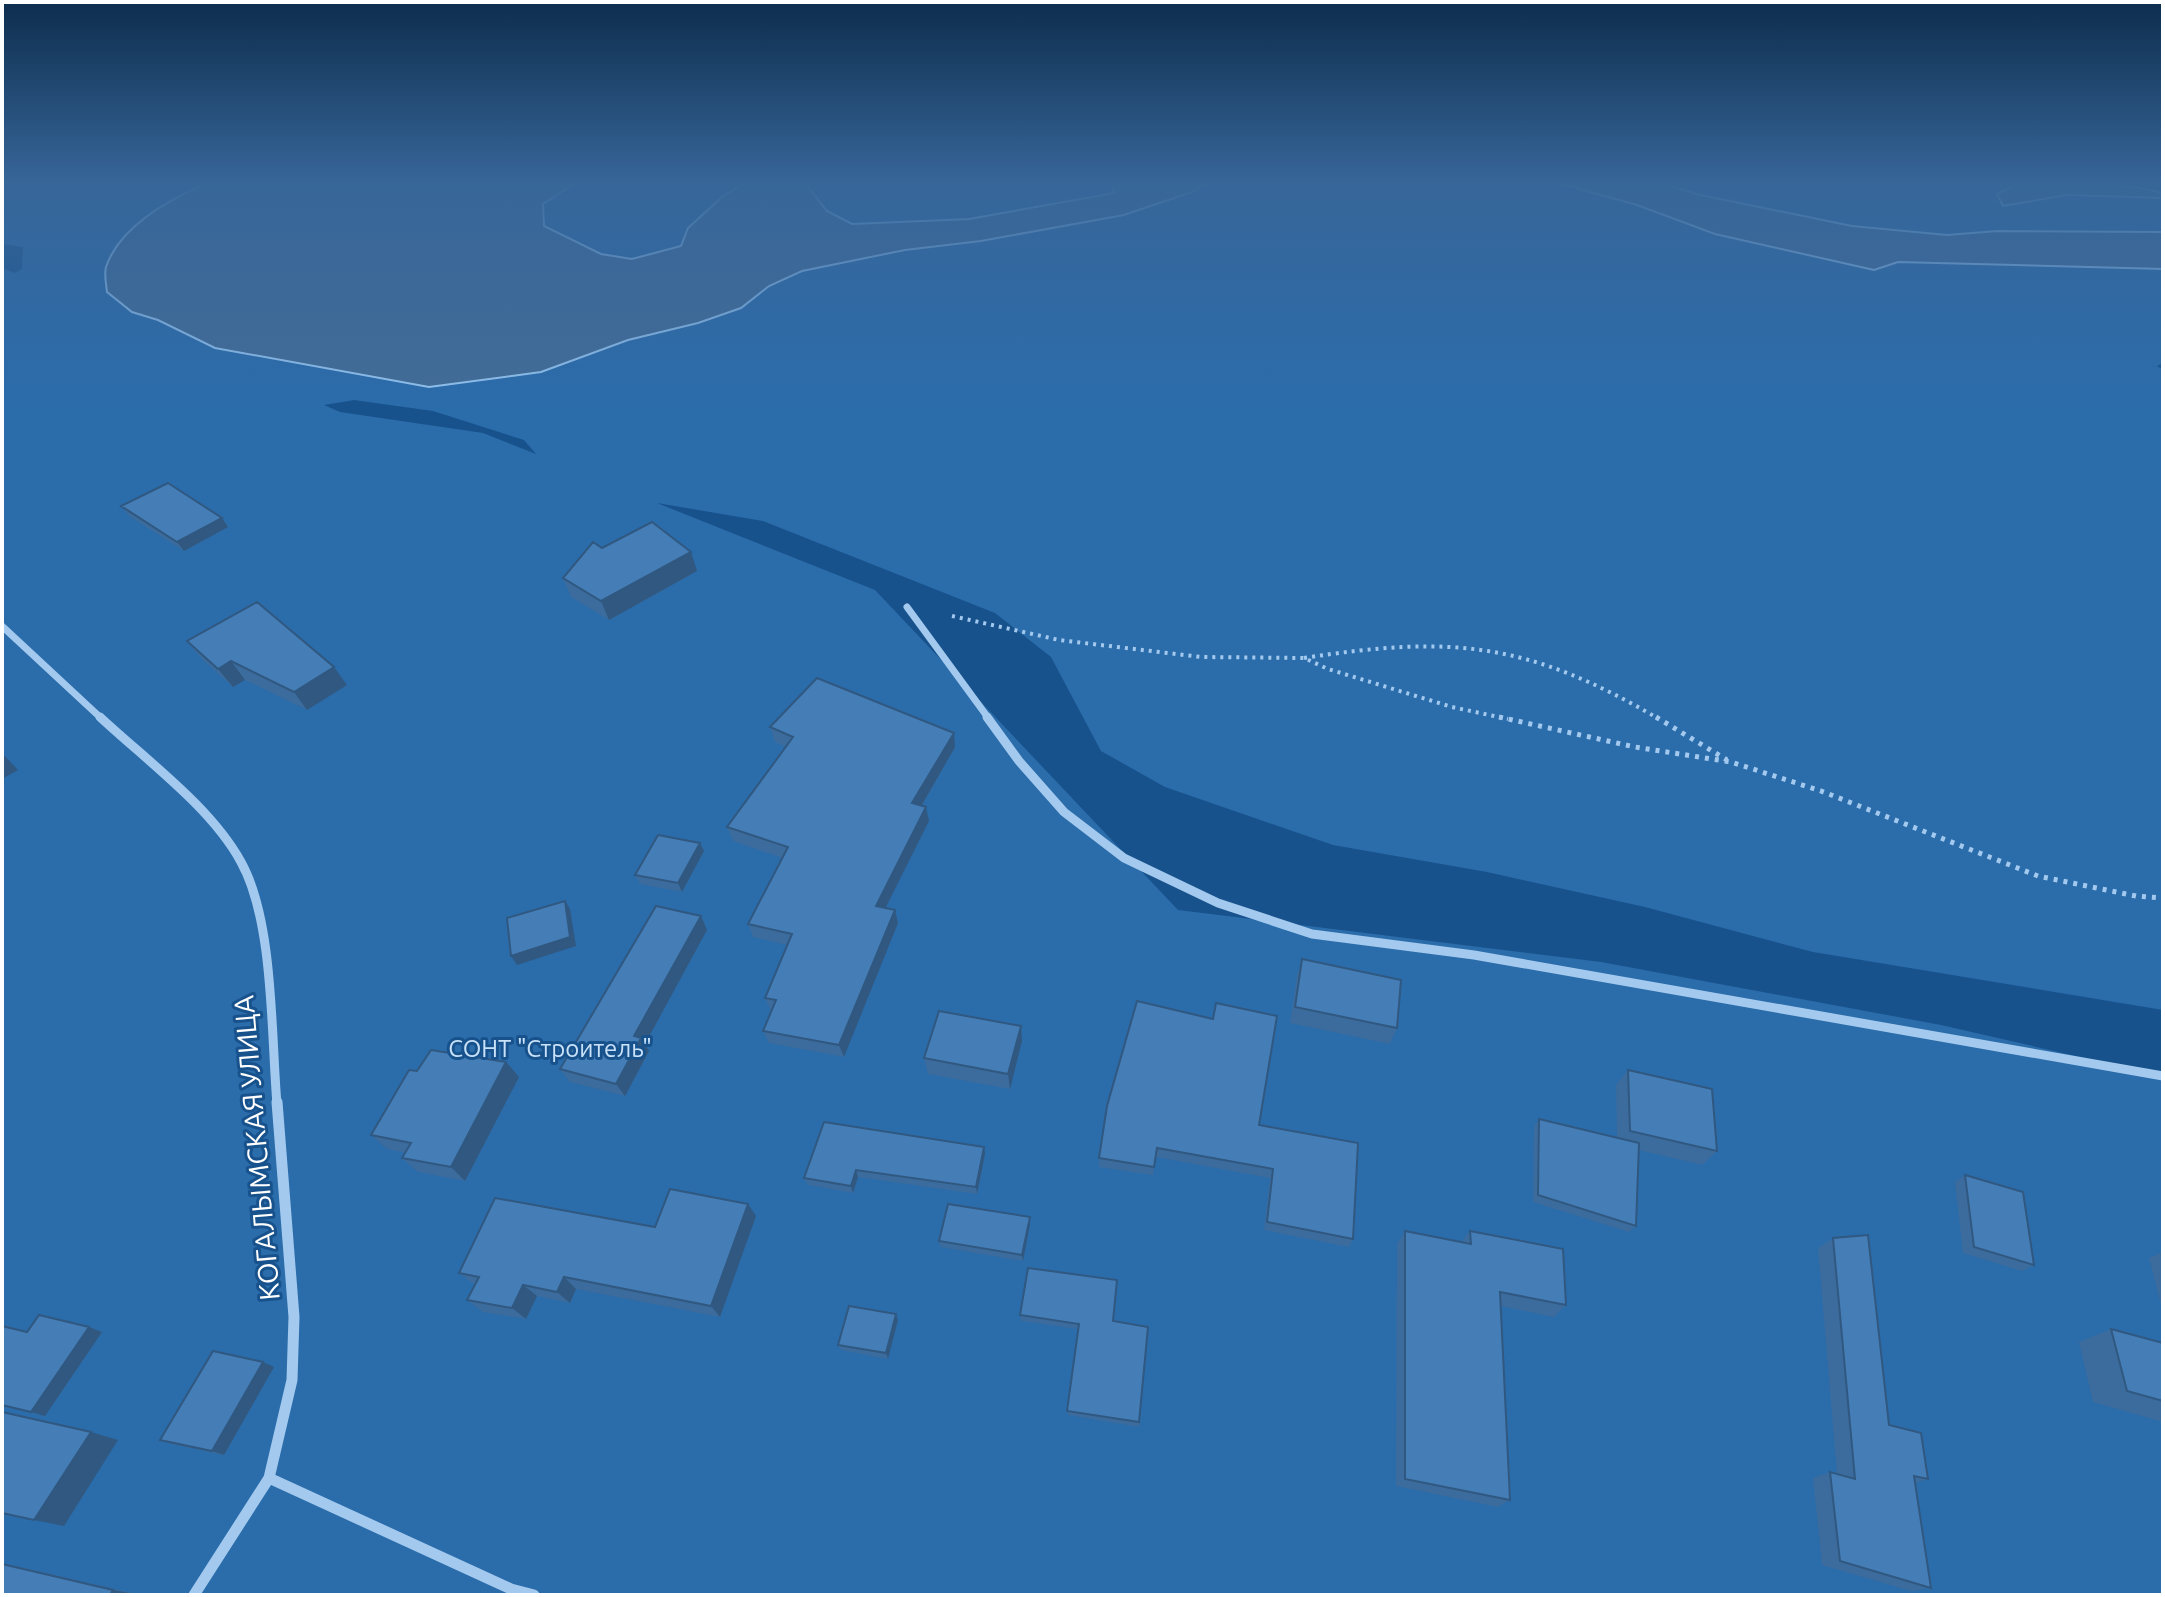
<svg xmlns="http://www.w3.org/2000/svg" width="2165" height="1597" viewBox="0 0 2165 1597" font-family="Ubuntu,sans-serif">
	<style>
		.green { fill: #2b6cab; fill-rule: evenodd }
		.water { fill: #436c97; stroke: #96c5f1; stroke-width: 2 }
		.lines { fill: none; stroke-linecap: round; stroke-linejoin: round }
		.path-far1 { stroke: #a3caee; stroke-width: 4; stroke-dasharray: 3 5; stroke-linecap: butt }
		.path { stroke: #a3caee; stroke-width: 5; stroke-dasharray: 4 6; stroke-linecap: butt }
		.minor-far2 { stroke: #a3caee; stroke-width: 7 }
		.minor-far1 { stroke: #a3caee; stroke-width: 9 }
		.minor { stroke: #a3caee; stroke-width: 11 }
		.wall { fill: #3b6c9d }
		.shaded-wall { fill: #305880 }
		.building { fill: #457eb7; stroke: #305880; stroke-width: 2 }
		.labels { text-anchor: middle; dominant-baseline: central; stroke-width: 6; stroke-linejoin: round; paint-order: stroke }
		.park-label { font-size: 24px; fill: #c9e2fa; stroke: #18528c }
		.near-street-label { font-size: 28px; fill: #fff; stroke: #18528c }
	</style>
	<rect width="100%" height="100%" fill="#18528c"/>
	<!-- green -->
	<path class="green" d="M2,184H205C172,198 146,217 120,242L132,312L158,320L215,348L429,387L541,372L628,340L698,323L741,308L769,286L801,271L905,250L981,241L1124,215L1192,192L1206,184H1561L1637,205L1715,234L1873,270L1898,262L2163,269V363L2157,366L2163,370V1010L1813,952L1645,907L1487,872L1333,845L1165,787L1101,751L1051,657L995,613L763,521L657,503L875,590L1178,910L1601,962L1941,1025L2163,1076V1595H2V268L15,273L22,269L23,247L2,244ZM354,400L433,411L524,440L536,454L483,433L340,412L324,405Z
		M574,184H743L723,196L681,246L632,259L601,254L544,226L543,204Z
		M806,184H1112L1115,193L969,219L852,224L827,211Z
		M1665,184H2017L2008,187L2003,206L2067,195L2163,198V232L1997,231L1947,235L1852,226L1696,194Z"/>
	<!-- water -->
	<path class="water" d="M205,184H574L543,204L544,226L601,254L632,259L681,246L688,228L723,196L743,184H806L827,211L852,224L969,219L1114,193L1112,184H1206L1192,192L1124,215L981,241L905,250L802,271L769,286L741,308L698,323L628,340L541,372L429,387L215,348L158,320L132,312L107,292C106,284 104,274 106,267C120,226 168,200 205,184Z
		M1561,184H1665L1696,194L1852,226L1947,235L1997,231L2163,232V269L1898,262L1874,270L1715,234L1637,205Z
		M2017,184C2065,184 2116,180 2163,193V198L2067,195L2003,206L1997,194Z"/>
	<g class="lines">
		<!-- path-far1 -->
		<path class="path-far1" d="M952,616L1059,640L1201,657L1304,658L1328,669L1452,707L1508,719
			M1304,658C1452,635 1528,642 1659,719"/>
		<!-- path -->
		<path class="path" d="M1499,717L1635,747L1731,762L1821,791L2038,876L2136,896L2163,898
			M1656,717L1727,760"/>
		<!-- minor-far2 -->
		<path class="minor-far2" d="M907,607L989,719
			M2,626L102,719"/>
		<!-- minor-far1 -->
		<path class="minor-far1" d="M100,717C146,760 211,807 241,862C274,921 271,1035 277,1104
			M987,717L1019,761L1064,812L1124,858L1218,903L1312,934L1474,955L2163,1076"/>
		<!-- minor -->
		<path class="minor" d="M277,1102L294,1317L292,1380L269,1478L511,1589L534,1595
			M194,1595L269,1478"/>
	</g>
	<!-- wall -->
	<path class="wall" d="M121,506L222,518L228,527L184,551L129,516Z
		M602,548L697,571L609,620L571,597L563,578Z
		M187,641L347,685L307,710L245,680L233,687L202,659Z
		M770,727L955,747L922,806L929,821L885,908L895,910L898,923L844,1057L769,1043L763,1031L771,1011L765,998L787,945L753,937L748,924L782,858L733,841L727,827L786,747L775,742Z
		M700,843L704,851L682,892L640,884L635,875Z
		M701,916L707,930L645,1044L649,1051L625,1096L570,1082L560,1069Z
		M1302,959L1397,1028L1390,1044L1290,1023L1297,975Z
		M1021,1026L1022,1041L1010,1089L928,1074L924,1058Z
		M506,1062L519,1077L465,1181L418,1172L402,1158L406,1153L387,1149L371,1135L417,1071Z
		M1628,1070L1717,1151L1702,1165L1639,1150L1636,1226L1629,1232L1533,1202L1534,1127L1539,1119L1617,1138L1616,1085Z
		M824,1122L985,1154L977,1194L858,1177L853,1193L808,1185L804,1178Z
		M1259,1125L1353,1239L1349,1247L1264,1230L1270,1178L1156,1157L1153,1175L1099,1167V1158Z
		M1965,1175L2034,1265L2022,1271L1963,1253L1955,1182Z
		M756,1216L720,1317L576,1289L570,1303L537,1296L526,1319L483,1312L467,1300L475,1285L459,1273L655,1227Z
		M1030,1224L1023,1261L940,1247L939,1241Z
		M1405,1231L1461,1242L1470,1231L1566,1305L1554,1317L1501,1306L1510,1500L1498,1507L1396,1486L1397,1244Z
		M1833,1238L1889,1425L1928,1479L1915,1483L1931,1588L1911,1591L1822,1565L1813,1478L1830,1472L1837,1474L1818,1248Z
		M2163,1252V1312L2149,1258Z
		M1020,1315L1113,1321L1148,1327L1139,1427L1068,1415L1078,1329L1021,1321Z
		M898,1320L888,1359L841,1350L838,1345Z
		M2,1326L27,1332L89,1327L102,1332L45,1416L2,1406Z
		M2111,1329L2163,1343V1422L2093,1402L2079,1342Z
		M274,1367L224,1455L172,1444L160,1440Z
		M2,1564L24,1568L136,1594L2,1595Z"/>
	<!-- shaded-wall -->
	<path class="shaded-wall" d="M222,518L228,527L184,551L177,542Z
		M691,552L697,571L609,620L601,601Z
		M231,661L245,680L233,687L218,669Z
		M334,667L347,685L307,710L294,692Z
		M954,733L955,747L915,817L912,803Z
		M2,753L18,770L2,779Z
		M926,807L929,821L880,919L876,906Z
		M700,843L704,851L682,892L678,883Z
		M565,901L570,909L576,946L517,965L511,956Z
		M895,910L898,923L844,1057L839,1045Z
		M701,916L707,930L645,1044L649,1051L625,1096L616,1084L634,1036Z
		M1021,1026L1022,1041L1010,1089L1008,1074Z
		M506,1062L519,1077L465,1181L451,1167Z
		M984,1147L985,1154L977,1194L976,1187Z
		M856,1170L858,1177L853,1193L851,1186Z
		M748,1204L756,1216L720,1317L711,1306Z
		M1030,1217V1224L1023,1261L1022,1255Z
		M564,1277L576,1289L570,1303L557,1292Z
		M523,1285L537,1296L526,1319L512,1308Z
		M896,1314L898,1320L888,1359L886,1353Z
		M89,1327L102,1332L45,1416L31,1412Z
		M263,1362L274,1367L224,1455L212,1451Z
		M91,1432L118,1440L64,1526L34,1520Z
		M113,1590L136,1594L110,1595Z"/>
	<!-- building -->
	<path class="building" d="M168,483L222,518L177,542L121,506Z
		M652,522L691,552L601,601L563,578L593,542L602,548Z
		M257,602L334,667L294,692L231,661L218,669L187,641Z
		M817,678L954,733L912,803L926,807L876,906L895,910L839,1045L763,1031L776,1000L765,998L792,934L748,924L788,847L727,827L793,737L770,727Z
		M658,835L700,843L678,883L635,875Z
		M565,901L570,937L511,956L507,918Z
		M656,906L701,916L634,1036L641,1038L616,1084L560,1069Z
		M1302,959L1401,980L1397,1028L1295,1007Z
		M1137,1001L1213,1019L1216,1003L1277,1016L1259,1125L1358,1143L1353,1239L1267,1222L1273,1169L1157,1148L1154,1167L1099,1158L1107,1106Z
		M939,1011L1021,1026L1008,1074L924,1058Z
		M431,1050L506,1062L451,1167L402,1158L411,1143L371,1135L409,1070L417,1071Z
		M1628,1070L1712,1089L1717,1151L1630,1131Z
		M1539,1119L1639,1143L1636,1226L1538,1195Z
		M824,1122L984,1147L976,1187L856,1170L851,1186L804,1178Z
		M1965,1175L2023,1192L2034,1265L1974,1247Z
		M670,1189L748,1204L711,1306L564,1277L557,1292L523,1285L512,1308L467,1300L479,1277L459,1273L495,1198L655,1227Z
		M948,1204L1030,1217L1022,1255L939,1241Z
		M1405,1231L1471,1244L1470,1231L1563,1249L1566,1305L1500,1292L1510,1500L1405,1479Z
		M1868,1235L1889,1425L1921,1433L1928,1479L1914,1476L1931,1588L1840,1561L1830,1472L1855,1479L1833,1238Z
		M1028,1268L1117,1280L1113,1321L1148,1327L1139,1422L1067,1411L1079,1324L1020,1315Z
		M849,1306L896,1314L886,1353L838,1345Z
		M39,1315L89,1327L31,1412L2,1405V1326L27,1332Z
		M2111,1329L2163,1343V1401L2127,1391Z
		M213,1351L263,1362L212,1451L160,1440Z
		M2,1412L91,1432L34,1520L2,1513Z
		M2,1564L113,1590L110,1595H2Z"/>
	<!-- sky -->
	<linearGradient id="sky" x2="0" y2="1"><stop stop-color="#0d2d4d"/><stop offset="0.45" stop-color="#376699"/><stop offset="1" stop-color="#376699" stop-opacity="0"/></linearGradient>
	<rect width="2165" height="407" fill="url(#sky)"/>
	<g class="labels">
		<!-- park labels -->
		<g class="park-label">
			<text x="550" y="1048">СОНТ "Строитель"</text>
		</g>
		<!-- near-street labels -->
		<g class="near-street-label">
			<text transform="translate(256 1148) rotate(-95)">КОГАЛЫМСКАЯ УЛИЦА</text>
		</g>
	</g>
	<!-- border -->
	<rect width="2165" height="1597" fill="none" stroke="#ffffff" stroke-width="8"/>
</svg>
